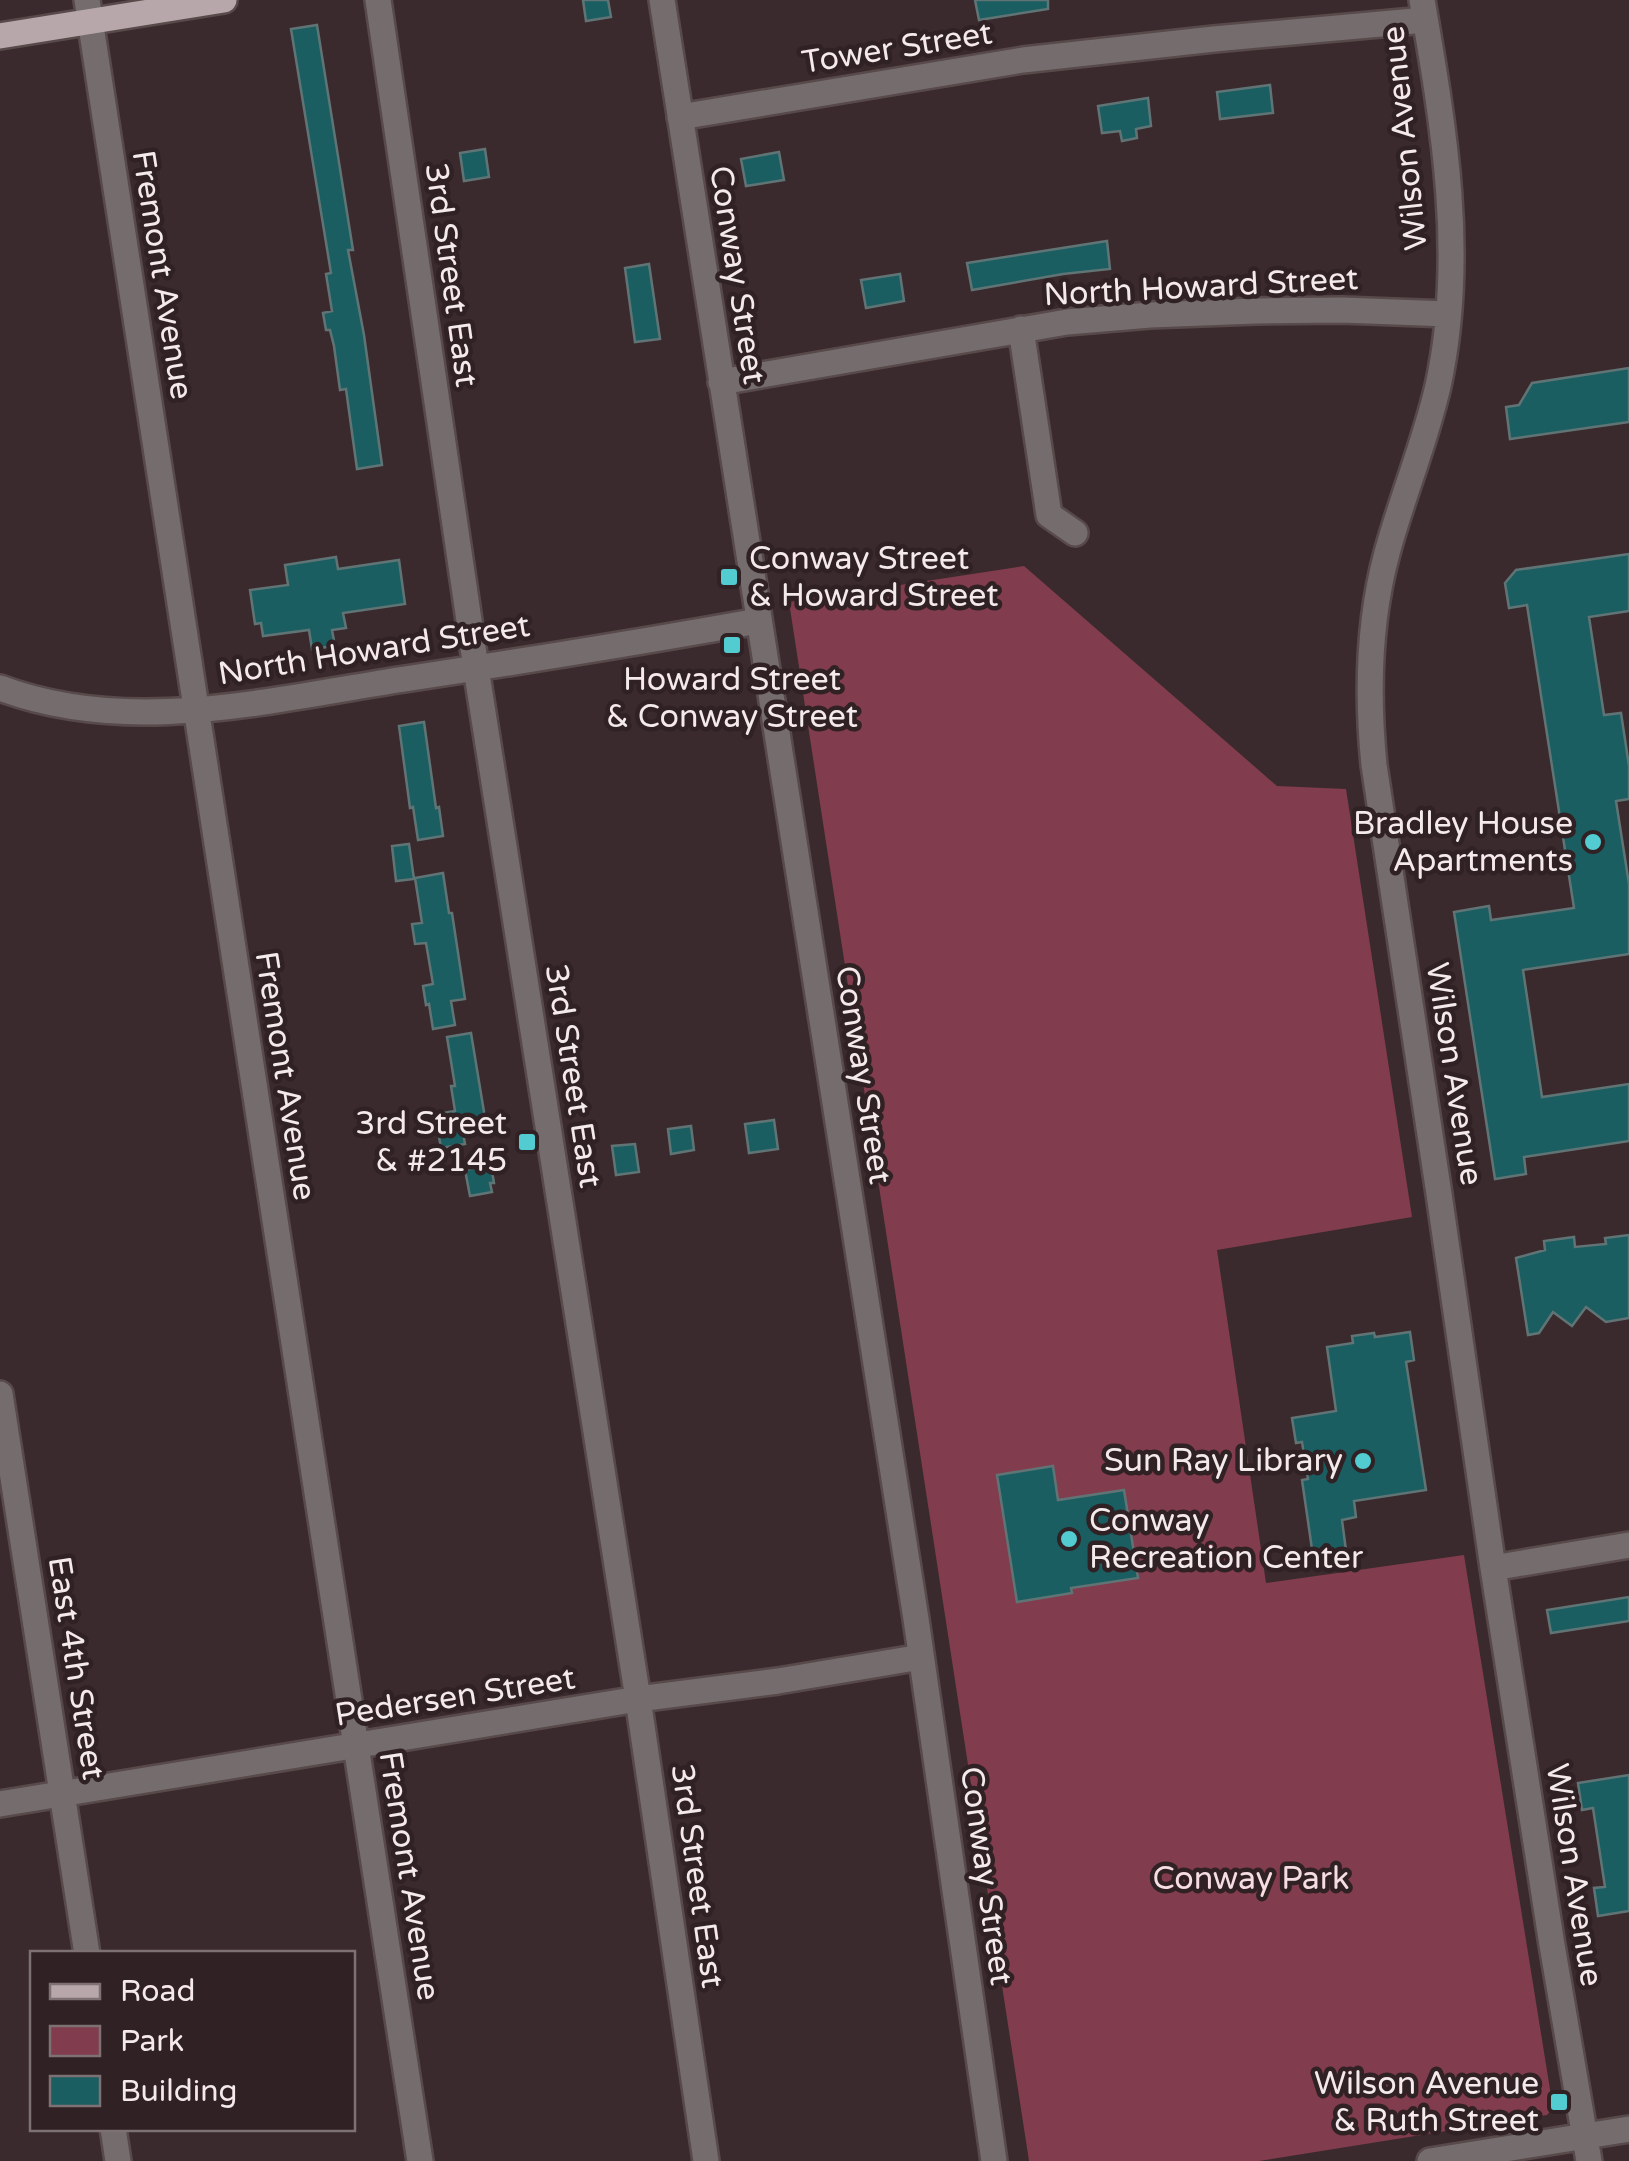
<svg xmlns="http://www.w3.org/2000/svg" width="1629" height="2161" viewBox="0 0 1629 2161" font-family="'Varela Round',sans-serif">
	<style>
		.green { fill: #813c4d }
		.building { fill: #1a5e61; stroke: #607475; stroke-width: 2.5 }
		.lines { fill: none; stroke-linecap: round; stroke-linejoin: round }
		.minor-casing { stroke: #58494b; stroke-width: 30 }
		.major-casing { stroke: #58494b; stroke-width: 30 }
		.minor { stroke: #746c6d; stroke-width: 25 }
		.major { stroke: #b8a7aa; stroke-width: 25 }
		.poi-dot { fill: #52ccd0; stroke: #302124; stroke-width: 4 }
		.labels { text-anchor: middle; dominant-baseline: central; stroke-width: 9; stroke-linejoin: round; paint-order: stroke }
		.street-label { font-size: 32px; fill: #f4e9eb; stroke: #302124 }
		.poi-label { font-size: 32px; fill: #f4e9eb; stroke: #302124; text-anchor: end }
		.park-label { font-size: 32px; fill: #f5dde1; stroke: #302124 }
	</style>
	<rect width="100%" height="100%" fill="#3a2a2d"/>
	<!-- green -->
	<path class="green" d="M1024,566L1277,786L1346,789L1412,1217L1217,1250L1266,1583L1464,1555L1553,2108L1547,2115L1259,2161H1029L789,602Z"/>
	<!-- building -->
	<path class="building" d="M583,0H608L611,17L586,21Z
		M975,0H1048V9L979,20Z
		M317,25L353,250H348L364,335L382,465L357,469L346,389L340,390L334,346L330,330H326L323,313L332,311L326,274L331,273L291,29Z
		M1270,85L1273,113L1220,119L1217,92Z
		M1148,98L1151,126L1136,129L1137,138L1122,141L1120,131L1102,133L1098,106Z
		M485,149L489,177L464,181L460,153Z
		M779,152L784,180L746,186L741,159Z
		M1107,241L1110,269L1063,274L972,290L967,263Z
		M649,264L660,339L635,342L625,268Z
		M900,274L904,301L866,308L861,280Z
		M1629,368V422L1510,439L1506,407L1519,405L1532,383Z
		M1629,554V611L1589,617L1604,715L1621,713L1629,766V799L1616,801L1629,884V954L1523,970L1542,1097L1629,1084V1141L1524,1157L1526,1174L1495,1179L1454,912L1489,906L1491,920L1574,908L1527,605L1509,608L1505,583L1516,570Z
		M336,557L338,569L399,560L405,604L343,613L346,628L332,630L335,646L312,649L309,630L263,636L261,623L255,624L250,590L288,585L285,565Z
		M424,722L436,808L439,807L443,836L418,840L413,807L410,808L399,726Z
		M409,844L414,879L396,881L392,846Z
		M443,873L449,913H452L465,999L451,1001L455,1025L433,1029L429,1004L426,1005L423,986L433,984L426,943L415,944L412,924L422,923L415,878Z
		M471,1033L485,1118L461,1122L465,1144L441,1148L438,1131L445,1129L443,1113L455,1111L451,1086H455L447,1037Z
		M774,1120L778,1149L749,1153L745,1124Z
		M691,1126L694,1150L671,1154L668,1129Z
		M635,1144L639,1172L616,1175L612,1146Z
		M491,1165L494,1183H490L492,1192L470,1196L465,1170Z
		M1629,1235V1318L1606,1322L1586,1307L1572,1326L1553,1312L1539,1333L1528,1335L1516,1258L1545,1250L1544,1241L1574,1237L1575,1247L1606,1244L1605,1238Z
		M1410,1332L1414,1360L1406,1362L1426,1490L1354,1501L1356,1517L1342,1520L1347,1558L1314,1563L1302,1480L1308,1479L1302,1442L1296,1443L1292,1418L1336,1411L1327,1347L1353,1343L1352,1336L1374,1333L1375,1337Z
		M1053,1466L1058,1500L1124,1490L1138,1578L1071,1588L1072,1593L1017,1602L997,1475Z
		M1629,1597V1621L1551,1633L1547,1610Z
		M1629,1775V1911L1598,1916L1594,1888L1605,1887L1593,1808L1582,1810L1578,1783Z"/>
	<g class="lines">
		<!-- minor casing -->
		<g class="minor-casing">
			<path id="minor" d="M87,0L420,2161
				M378,0L476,668L638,1699L706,2161
				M662,0L916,1619L994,2161
				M1422,0C1444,128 1466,257 1438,386C1425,443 1402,497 1387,553C1368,623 1367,694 1374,765L1439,1194L1493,1568L1552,1945L1589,2161
				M680,117L1023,60L1214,39L1425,20
				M1021,329L1049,515L1075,533
				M721,382L1067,322L1150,315L1256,311L1342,310L1448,314
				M0,688C130,737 273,699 405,679C523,661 641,642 758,621
				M0,1394L87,1954
				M1493,1568L1629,1545
				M0,1804L638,1699L778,1681L921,1657
				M113,2128L118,2161
				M1430,2161L1629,2129"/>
		</g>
		<!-- major casing -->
		<g class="major-casing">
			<path id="major" d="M0,36L224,0"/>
		</g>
		<!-- minor -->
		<use href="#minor" class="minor"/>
		<!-- major -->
		<use href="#major" class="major"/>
	</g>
	<!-- markers -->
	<g class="poi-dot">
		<rect x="719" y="567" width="20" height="20" rx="5"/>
		<rect x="722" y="635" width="20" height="20" rx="5"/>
		<circle cx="1593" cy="842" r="10"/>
		<rect x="517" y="1132" width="20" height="20" rx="5"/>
		<circle cx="1363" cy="1461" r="10"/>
		<circle cx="1069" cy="1539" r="10"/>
		<rect x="1549" y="2092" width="20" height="20" rx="5"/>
	</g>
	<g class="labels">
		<!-- street labels -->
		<g class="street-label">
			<text transform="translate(897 48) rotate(-9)">Tower Street</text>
			<text transform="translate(1405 138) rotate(-96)">Wilson Avenue</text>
			<text transform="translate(162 275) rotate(81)">Fremont Avenue</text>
			<text transform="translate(451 275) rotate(82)">3rd Street East</text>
			<text transform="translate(737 275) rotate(81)">Conway Street</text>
			<text transform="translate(1201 287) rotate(-3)">North Howard Street</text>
			<text transform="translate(374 650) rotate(-9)">North Howard Street</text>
			<text transform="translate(1454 1074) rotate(81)">Wilson Avenue</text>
			<text transform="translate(863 1075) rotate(81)">Conway Street</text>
			<text transform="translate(285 1076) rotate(81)">Fremont Avenue</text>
			<text transform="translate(573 1076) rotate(81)">3rd Street East</text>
			<text transform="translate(76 1668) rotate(81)">East 4th Street</text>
			<text transform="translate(455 1697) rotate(-9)">Pedersen Street</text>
			<text transform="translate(1574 1875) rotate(81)">Wilson Avenue</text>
			<text transform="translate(409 1876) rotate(81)">Fremont Avenue</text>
			<text transform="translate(697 1876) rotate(82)">3rd Street East</text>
			<text transform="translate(986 1876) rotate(82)">Conway Street</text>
		</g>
		<!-- poi labels -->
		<g class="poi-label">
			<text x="749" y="559" text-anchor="start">Conway Street<tspan x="749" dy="37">&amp; Howard Street</tspan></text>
			<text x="732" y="680" text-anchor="middle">Howard Street<tspan x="732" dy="37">&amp; Conway Street</tspan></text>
			<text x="1573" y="824">Bradley House<tspan x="1573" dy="37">Apartments</tspan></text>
			<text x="507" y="1124">3rd Street<tspan x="507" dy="37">&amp; #2145</tspan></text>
			<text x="1343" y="1461">Sun Ray Library</text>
			<text x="1089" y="1521" text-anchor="start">Conway<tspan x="1089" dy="37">Recreation Center</tspan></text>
			<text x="1539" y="2084">Wilson Avenue<tspan x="1539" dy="37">&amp; Ruth Street</tspan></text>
		</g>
		<!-- park labels -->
		<g class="park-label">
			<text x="1251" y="1879">Conway Park</text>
		</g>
	</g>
	<!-- legend -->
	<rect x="30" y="1951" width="325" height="180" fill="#302124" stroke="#7e7174" stroke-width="2.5"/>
	<rect x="50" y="1984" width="50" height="15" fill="#b8a7aa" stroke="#7e7174" stroke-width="2.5"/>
	<text x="120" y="2001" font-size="30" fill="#f4e9eb">Road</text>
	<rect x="50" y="2026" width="50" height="30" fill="#813c4d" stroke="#7e7174" stroke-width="2.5"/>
	<text x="120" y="2051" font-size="30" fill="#f4e9eb">Park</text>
	<rect x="50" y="2076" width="50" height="30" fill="#1a5e61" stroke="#7e7174" stroke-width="2.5"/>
	<text x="120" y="2101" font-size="30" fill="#f4e9eb">Building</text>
</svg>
